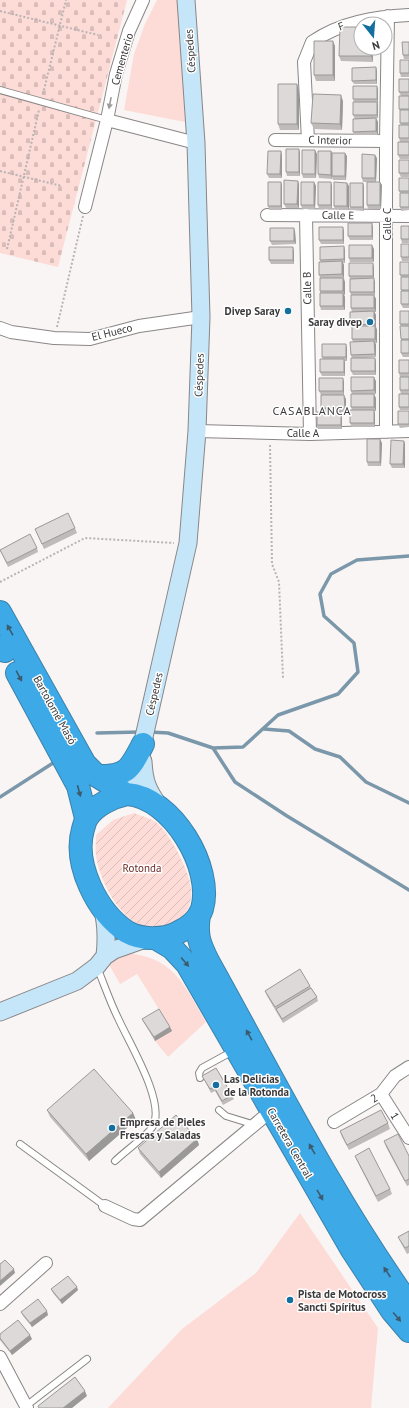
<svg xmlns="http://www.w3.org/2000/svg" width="409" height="1408" viewBox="0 0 409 1408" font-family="'PT Sans',sans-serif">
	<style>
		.grass { fill: #fddbd6 }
		.cemetery { fill: url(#cemetery-stones) }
		.garden { fill: url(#garden-furrows) }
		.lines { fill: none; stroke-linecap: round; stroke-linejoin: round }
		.stream { stroke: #7b97aa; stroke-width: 3.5 }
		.lane-casing { stroke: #8a8686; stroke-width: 8 }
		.street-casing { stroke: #8a8686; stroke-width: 14 }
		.secondary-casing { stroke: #8a8686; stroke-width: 19 }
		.highway-casing { stroke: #3c82aa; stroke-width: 24 }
		.path { stroke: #b8b4b4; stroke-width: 2; stroke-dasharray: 2 2; stroke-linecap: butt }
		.lane { stroke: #fff; stroke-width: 6 }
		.street { stroke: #fff; stroke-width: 12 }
		.secondary { stroke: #c5e5f8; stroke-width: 17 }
		.highway { stroke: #3da9e7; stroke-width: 22 }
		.wall { fill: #bfbbbb }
		.shaded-wall { fill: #9b9898 }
		.building { fill: #ded9d9; stroke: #9b9898 }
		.oneway { fill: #9d9c9c }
		.oneway2 { fill: #3c5b6d }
		.poi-dot { fill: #136f9e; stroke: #fff; stroke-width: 1.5 }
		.labels { text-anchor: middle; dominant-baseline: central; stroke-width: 3; stroke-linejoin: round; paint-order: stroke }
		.street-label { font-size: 11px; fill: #3b3939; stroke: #fff }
		.poi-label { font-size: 11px; font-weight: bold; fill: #3b3939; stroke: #fff; text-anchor: start }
		.park-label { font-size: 11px; fill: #6a2c26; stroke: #fff }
		.neighbourhood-label { font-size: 12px; letter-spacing: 1px; fill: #3b3939; stroke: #fff }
	</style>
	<defs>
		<pattern id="cemetery-stones" width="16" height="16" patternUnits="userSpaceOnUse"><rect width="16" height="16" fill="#fddbd6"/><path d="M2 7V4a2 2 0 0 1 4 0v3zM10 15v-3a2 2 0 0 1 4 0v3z" fill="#dabdb8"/></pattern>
		<pattern id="garden-furrows" width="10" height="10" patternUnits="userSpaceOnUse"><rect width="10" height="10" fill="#fddbd6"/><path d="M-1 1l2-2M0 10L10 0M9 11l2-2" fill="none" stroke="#dabdb8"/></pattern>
	</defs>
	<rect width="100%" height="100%" fill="#f9f5f4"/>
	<!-- grass -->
	<path class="grass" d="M157,0H178L185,122L124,110L134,54L145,24Z
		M126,953C174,957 184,985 206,1022L168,1057L155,1041L172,1030L137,974L120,984L108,963Z
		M300,1213L378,1328L371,1408H108L182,1329L256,1273Z"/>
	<!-- cemetery -->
	<path class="cemetery" d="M0,0H127L58,267L0,253Z"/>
	<!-- garden -->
	<path class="garden" d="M134,813C141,816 151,818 157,823C168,833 176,848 182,861C195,887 198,915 166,925C159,927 148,928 142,926C118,916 100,881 96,856C95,850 96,842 96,835L113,820Z"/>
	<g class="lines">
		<!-- stream -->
		<path class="stream" d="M264,729L289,731L315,749L340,757L366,782L409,803
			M150,732L168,733L213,748L243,747L278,715L338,694L358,672L354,643L324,616L320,594L331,574L357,560L409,556
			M97,733L140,732
			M213,748L235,782L287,816L409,890
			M0,797L53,763"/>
		<!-- lane casing -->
		<g class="lane-casing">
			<path id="lane" d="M0,90L107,120
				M97,967C104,984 110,1002 118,1018C128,1041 166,1102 153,1126C149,1134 123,1153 115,1161
				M200,1078L199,1073L202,1068L233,1051
				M219,1110L226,1116L255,1125
				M20,1144L105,1206
				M26,1406L87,1359"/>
		</g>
		<!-- street casing -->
		<g class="street-casing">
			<path id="street" d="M107,120L196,143
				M275,140L386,141
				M308,140L304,62L312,42C341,22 374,17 409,15
				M85,207L107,120L116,74L129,31L143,0
				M267,215L409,216
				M306,215L310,434
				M0,328L11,332L54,338L90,339L139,326L201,317
				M197,431L310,434L409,431
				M386,432V141L388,16
				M381,1094L409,1138
				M334,1122L381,1094L395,1076L409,1067
				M105,1206L133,1219L140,1220L271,1111
				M0,1304L46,1263
				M0,1357L27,1408"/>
		</g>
		<!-- secondary casing -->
		<g class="secondary-casing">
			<path id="secondary" d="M143,761C144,781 147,789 159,806
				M127,794L134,781L188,543L197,431L201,317L196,143L186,0
				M102,907C107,924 107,938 105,956
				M0,1012L77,981L97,966L105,956L114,950L148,938"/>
		</g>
		<!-- highway casing -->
		<g class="highway-casing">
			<path id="highway" d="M0,612L85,764L97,776L126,794
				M0,647L5,651
				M17,673L78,786L86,818
				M97,776C127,777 130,769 143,744
				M127,794C172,797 214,868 202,909C198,921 188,928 177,933C163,940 141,940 127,932C97,912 73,864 83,829C84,826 85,821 87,818C95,805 113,797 127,794Z
				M199,915C196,935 199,943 208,961C272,1076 332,1196 409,1304
				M155,938L172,948L187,964L352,1250L392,1311L409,1331"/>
		</g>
		<!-- path -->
		<path class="path" d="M0,11L98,35
			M43,94L66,0
			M0,171L62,186
			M7,249L39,110
			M57,327L83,216
			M270,445L272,564L279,582L283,678
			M0,582L85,538L174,543"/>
		<!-- lane -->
		<use href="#lane" class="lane"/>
		<!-- street -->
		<use href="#street" class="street"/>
		<!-- secondary -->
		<use href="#secondary" class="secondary"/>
		<!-- highway -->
		<use href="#highway" class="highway"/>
	</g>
	<!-- wall -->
	<path class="wall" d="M409,42V59H404L403,55Z
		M335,46V81H316L314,75Z
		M373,48V62L341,61L339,56Z
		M409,60V77H401L400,73Z
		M377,71V84H354L352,81Z
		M409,79V96H401L399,92Z
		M377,86L378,90V118H376L378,122V135H354L353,132L355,119L353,115L354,102L353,99Z
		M299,90V130H280L278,124Z
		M409,96V159H400L398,155L400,142L399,138L401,125L400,123V111L399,109Z
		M343,101L342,130L314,129L311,123Z
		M331,151L332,154L347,156L346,180H333L332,177V179L319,178L318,174Z
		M300,153V176H287L286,172Z
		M317,154L316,178H303L302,174Z
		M282,155V178H269L267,174Z
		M377,158L376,182L382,185L381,209H368L367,205V182H363L362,178Z
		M409,160V177H401L399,173Z
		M409,178V210L401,211L400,207V193L399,191Z
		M281,182L282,186V210H269L268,206Z
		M314,182L316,186L315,209H302L301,205Z
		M363,183L364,187V211L351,210L350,207Z
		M299,184V208H286L284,204Z
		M332,186V209H319L318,205Z
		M349,186V210H335L334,206Z
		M409,226V243H402L401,239Z
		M373,227V240H350L348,236Z
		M295,231L296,244L272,245L270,241Z
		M344,231V244H321L319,240Z
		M409,244V261H402L401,257Z
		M374,249V262H350L349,258Z
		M345,250V263H343L344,265V278L345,282V295H344L345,297V310H321L320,306V278L319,275L321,262L320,260Z
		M294,251V264H271L269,260Z
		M409,262V308H403L401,304V277L400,275Z
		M374,267V279L375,282V295H374L376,299V312H374L376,315V327L377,330V343H375L376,357L366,358H375L376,362V375H353L351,371L352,358L351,355L353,342L352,339V328L350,325L352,312L351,308V295L350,292V279L349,276Z
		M409,311V357H403L401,353V326L400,324Z
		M347,348V361H344L345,363V376H322L320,372L323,359L322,357Z
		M409,360V410H400L399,407L401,394L400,390V377L399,373Z
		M376,381V394H358L376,398V411H374L375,414V427H352L350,423L352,410L351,407L352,394L351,391Z
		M344,382V395H321L319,391Z
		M346,399V412H322L321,408Z
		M409,411V427L400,428L398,424Z
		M341,412L342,416V429H318L317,425Z
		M404,441L405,444V468H392L390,464Z
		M382,443L381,466H368L367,462Z
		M75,528L77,533L44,549L35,529Z
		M37,548L38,552L8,567L0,550Z
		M310,986L317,997L318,1001L283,1023L267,996L265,991Z
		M142,1019L170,1027L172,1031L155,1041L144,1023Z
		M202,1076L232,1095L234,1099L223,1105L215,1091L211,1093L204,1079Z
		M47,1110L133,1113L136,1120L89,1161L50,1117Z
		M388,1123L390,1129L349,1150L342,1137L340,1131Z
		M197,1139L199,1145L161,1178L140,1154L138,1148Z
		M384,1141L409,1156V1185L407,1186L386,1147Z
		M355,1156L390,1189L392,1194L378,1202L357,1161Z
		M409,1231V1253L407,1254L401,1243L398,1237Z
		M51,1289L78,1290L62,1304L53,1293Z
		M21,1312L48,1315L32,1327L23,1316Z
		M0,1334L32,1339L12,1355L0,1340Z"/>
	<!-- shaded-wall -->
	<path class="shaded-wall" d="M333,41L335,46V81L333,75Z
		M371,48H373V62L371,56Z
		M376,67L377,71V84L376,80Z
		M297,84L299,90V130L297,124Z
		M377,86L378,90V103L377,99Z
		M341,95L343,101L342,130L340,124Z
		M377,102L378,105V118L377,115Z
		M376,118L378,122V135L376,131Z
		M299,149L300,153V176L299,172Z
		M315,150L317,154L316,178L315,174Z
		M281,151L282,155V178L280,174Z
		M331,151L333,155L332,179L331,175Z
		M345,153L347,156L346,180L345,176Z
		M375,155L377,158L376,182L375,178Z
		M298,181L299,184V208L297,204Z
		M281,182L282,186V210L281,206Z
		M314,182L316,186L315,209L314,205Z
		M331,182L332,186V209L331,205Z
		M380,182L382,185L381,209L380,205Z
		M347,183L349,186V210L347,206Z
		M363,183L364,187V211L363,207Z
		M372,223L373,227V240L372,236Z
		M343,227L344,231V244L343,240Z
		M294,228L295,231L296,244L294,241Z
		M372,245L374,249V262L372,258Z
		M344,246L345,250V263L344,259Z
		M293,247L294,251V264L293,260Z
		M342,261L344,265V278L342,274Z
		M373,263L374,267V279L375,282V295L374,292V280L373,276Z
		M343,278L345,282V295L343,291Z
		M343,293L345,297V310L343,306Z
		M374,295L376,299V312L374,308Z
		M374,311L376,315V327L377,330V343L375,339V327L374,324Z
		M374,341L376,344V357L375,354Z
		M346,344L347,348V361L346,357Z
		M375,358L376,362V375L375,371Z
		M344,359L345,363V376L344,372Z
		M374,377L376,381V394L374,390Z
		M343,378L344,382V395L343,391Z
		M374,394L376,398V411L374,407Z
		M344,395L346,399V412L345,408Z
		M374,410L375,414V427L374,423Z
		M341,412L342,416V429L341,425Z
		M380,439L382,443L381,466L380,462Z
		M404,441L405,444V468L403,464Z
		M170,1027L172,1031L155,1041L154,1037Z
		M133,1113L136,1120L89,1161L86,1154Z
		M197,1139L199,1145L161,1178L159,1172Z
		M14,1269L15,1273L0,1286V1281Z
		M77,1287L78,1290L62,1304L60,1300Z
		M47,1311L48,1315L32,1327L30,1323Z
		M30,1335L32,1339L12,1355L10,1351Z
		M85,1391L87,1396L72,1408H63Z"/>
	<!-- building -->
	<path class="building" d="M340,27H361V48H371V56H339Z
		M314,41H333V75H314Z
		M402,42H409V55H403Z
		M400,60H409V73H400Z
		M376,67V80L352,81V68Z
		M399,79H409V92H399Z
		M278,84H297V124H278Z
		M353,86H377V99H353Z
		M313,94L341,95L340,124L311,123Z
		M399,96H409V109H399Z
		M353,102H377V115H353Z
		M400,110H409V123H400Z
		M376,118V131L353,132V119Z
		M399,125H409V138H399Z
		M398,142H409V155H398Z
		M286,149H299V172H286Z
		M302,150H315V174H302Z
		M268,151H281L280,174H267Z
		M318,151H331V175L318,174Z
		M332,153H345V176H332Z
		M362,154L375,155V178H362Z
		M399,160H409V173H399Z
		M399,178H409V191H399Z
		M284,180L298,181L297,204H284Z
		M268,182H281V206H268Z
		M301,182H314V205H301Z
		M318,182H331V205H318Z
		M334,182L347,183V206H334Z
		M367,182H380V205H367Z
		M350,183H363V207H350Z
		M400,193H409V207H400Z
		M348,223H372V236H348Z
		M401,226H409V239H401Z
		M319,227H343V240H319Z
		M270,228H294V241H270Z
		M401,244H409V257H401Z
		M349,245H372V258H349Z
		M344,246V259L320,260V247Z
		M269,247H293V260H269Z
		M342,261V274L319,275V262Z
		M400,262H409V275H400Z
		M349,263H373V276H349Z
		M401,277H409V290H401Z
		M320,278H343V291H320Z
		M374,278V292H350V279Z
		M401,291H409V304H401Z
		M320,293H343V306H320Z
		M351,295H374V308H351Z
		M374,311V324L350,325V312Z
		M400,311H409V324H400Z
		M352,326H375V339H352Z
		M400,326H409V339H401Z
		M401,340H409V353H401Z
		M374,341L375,354L351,355L350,342Z
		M322,344H346V357H322Z
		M351,358H375V371H351Z
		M320,359H344V372H320Z
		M399,360H409V373H399Z
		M351,377H374V390L351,391Z
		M400,377H409V390H400Z
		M319,378H343V391H319Z
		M351,394H374V407H351Z
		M399,394H409V407H399Z
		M321,395H344L345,408H321Z
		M350,410H374V423H350Z
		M398,411H409V424H398Z
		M317,412H341V425H317Z
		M367,439H380V462H367Z
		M391,440L404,441L403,464H390Z
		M68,513L75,528L42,544L35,529Z
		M30,534L37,548L7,563L0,550Z
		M300,969L310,986L275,1007L265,991Z
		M311,988L317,997L282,1019L276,1009Z
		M159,1009L170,1027L154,1037L142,1019Z
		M216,1068L232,1095L222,1101L214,1087L210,1089L202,1076Z
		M94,1069L133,1113L86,1154L47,1110Z
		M381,1110L388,1123L347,1145L340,1131Z
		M176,1115L197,1139L159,1172L138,1148Z
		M398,1134L409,1156V1179L405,1181L384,1141Z
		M369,1148L390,1189L376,1196L355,1156Z
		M409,1231V1246L405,1248L398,1237Z
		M5,1260L14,1269L0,1281V1264Z
		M68,1276L77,1287L60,1300L51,1289Z
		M38,1299L47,1311L30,1323L21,1312Z
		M18,1320L30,1335L10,1351L0,1338V1334Z
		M75,1377L85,1391L63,1408H39L38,1406Z"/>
	<!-- one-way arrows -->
	<defs><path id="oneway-solid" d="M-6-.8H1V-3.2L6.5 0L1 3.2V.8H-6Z"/></defs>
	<use class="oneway" href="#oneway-solid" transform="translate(110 103) rotate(101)"/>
	<g class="oneway2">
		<use href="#oneway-solid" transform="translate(10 630) rotate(-119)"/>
		<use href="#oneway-solid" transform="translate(19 676) rotate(62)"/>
		<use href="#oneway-solid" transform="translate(79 791) rotate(75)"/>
		<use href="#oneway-solid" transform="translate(185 962) rotate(50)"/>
		<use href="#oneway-solid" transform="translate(249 1035) rotate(-119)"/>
		<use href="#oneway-solid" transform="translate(312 1149) rotate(-120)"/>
		<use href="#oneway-solid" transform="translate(320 1195) rotate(60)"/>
		<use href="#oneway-solid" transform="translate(387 1272) rotate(-124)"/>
		<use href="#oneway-solid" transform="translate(397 1317) rotate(50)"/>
	</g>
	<!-- markers -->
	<g class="poi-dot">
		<circle cx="288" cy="311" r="4"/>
		<circle cx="370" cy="322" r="4"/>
		<circle cx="216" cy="1085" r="4"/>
		<circle cx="112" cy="1128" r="4"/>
		<circle cx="290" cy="1300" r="4"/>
	</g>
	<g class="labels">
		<!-- street labels -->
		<g class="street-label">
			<text transform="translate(341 26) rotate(-20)">F</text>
			<text transform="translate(190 51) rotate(-94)">Céspedes</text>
			<text transform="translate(122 59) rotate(-74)">Cementerio</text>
			<text transform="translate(330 140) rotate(1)">C Interior</text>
			<text transform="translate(338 215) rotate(1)">Calle E</text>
			<text transform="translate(387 224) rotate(-90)">Calle C</text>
			<text transform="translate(307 288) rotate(-91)">Calle B</text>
			<text transform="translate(112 332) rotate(-14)">El Hueco</text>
			<text transform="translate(199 375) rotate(-88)">Céspedes</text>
			<text x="303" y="433">Calle A</text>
			<text transform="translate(154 694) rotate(-77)">Céspedes</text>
			<text transform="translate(55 710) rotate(61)">Bartolomé Masó</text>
			<text transform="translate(374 1098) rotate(-31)">2</text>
			<text transform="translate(395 1116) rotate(58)">1</text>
			<text transform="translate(290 1143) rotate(60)">Carretera Central</text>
		</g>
		<!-- poi labels -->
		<g class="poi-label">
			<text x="280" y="311" text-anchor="end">Divep Saray</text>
			<text x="362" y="322" text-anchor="end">Saray divep</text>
			<text x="224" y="1079">Las Delicias<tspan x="224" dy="13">de la Rotonda</tspan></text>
			<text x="120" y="1122">Empresa de Pieles<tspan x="120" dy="13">Frescas y Saladas</tspan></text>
			<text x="298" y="1294">Pista de Motocross<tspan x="298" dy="13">Sancti Spíritus</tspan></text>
		</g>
		<!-- park labels -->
		<g class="park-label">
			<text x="142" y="868">Rotonda</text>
		</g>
		<!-- neighbourhood labels -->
		<g class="neighbourhood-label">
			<text x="312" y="410">CASABLANCA</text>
		</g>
	</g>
	<!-- north arrow -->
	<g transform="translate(373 36) rotate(163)"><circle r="19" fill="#ffffff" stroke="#b1b0b0"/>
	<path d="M0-3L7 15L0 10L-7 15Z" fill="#136f9e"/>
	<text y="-6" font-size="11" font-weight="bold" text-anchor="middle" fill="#3b3939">N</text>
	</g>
</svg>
